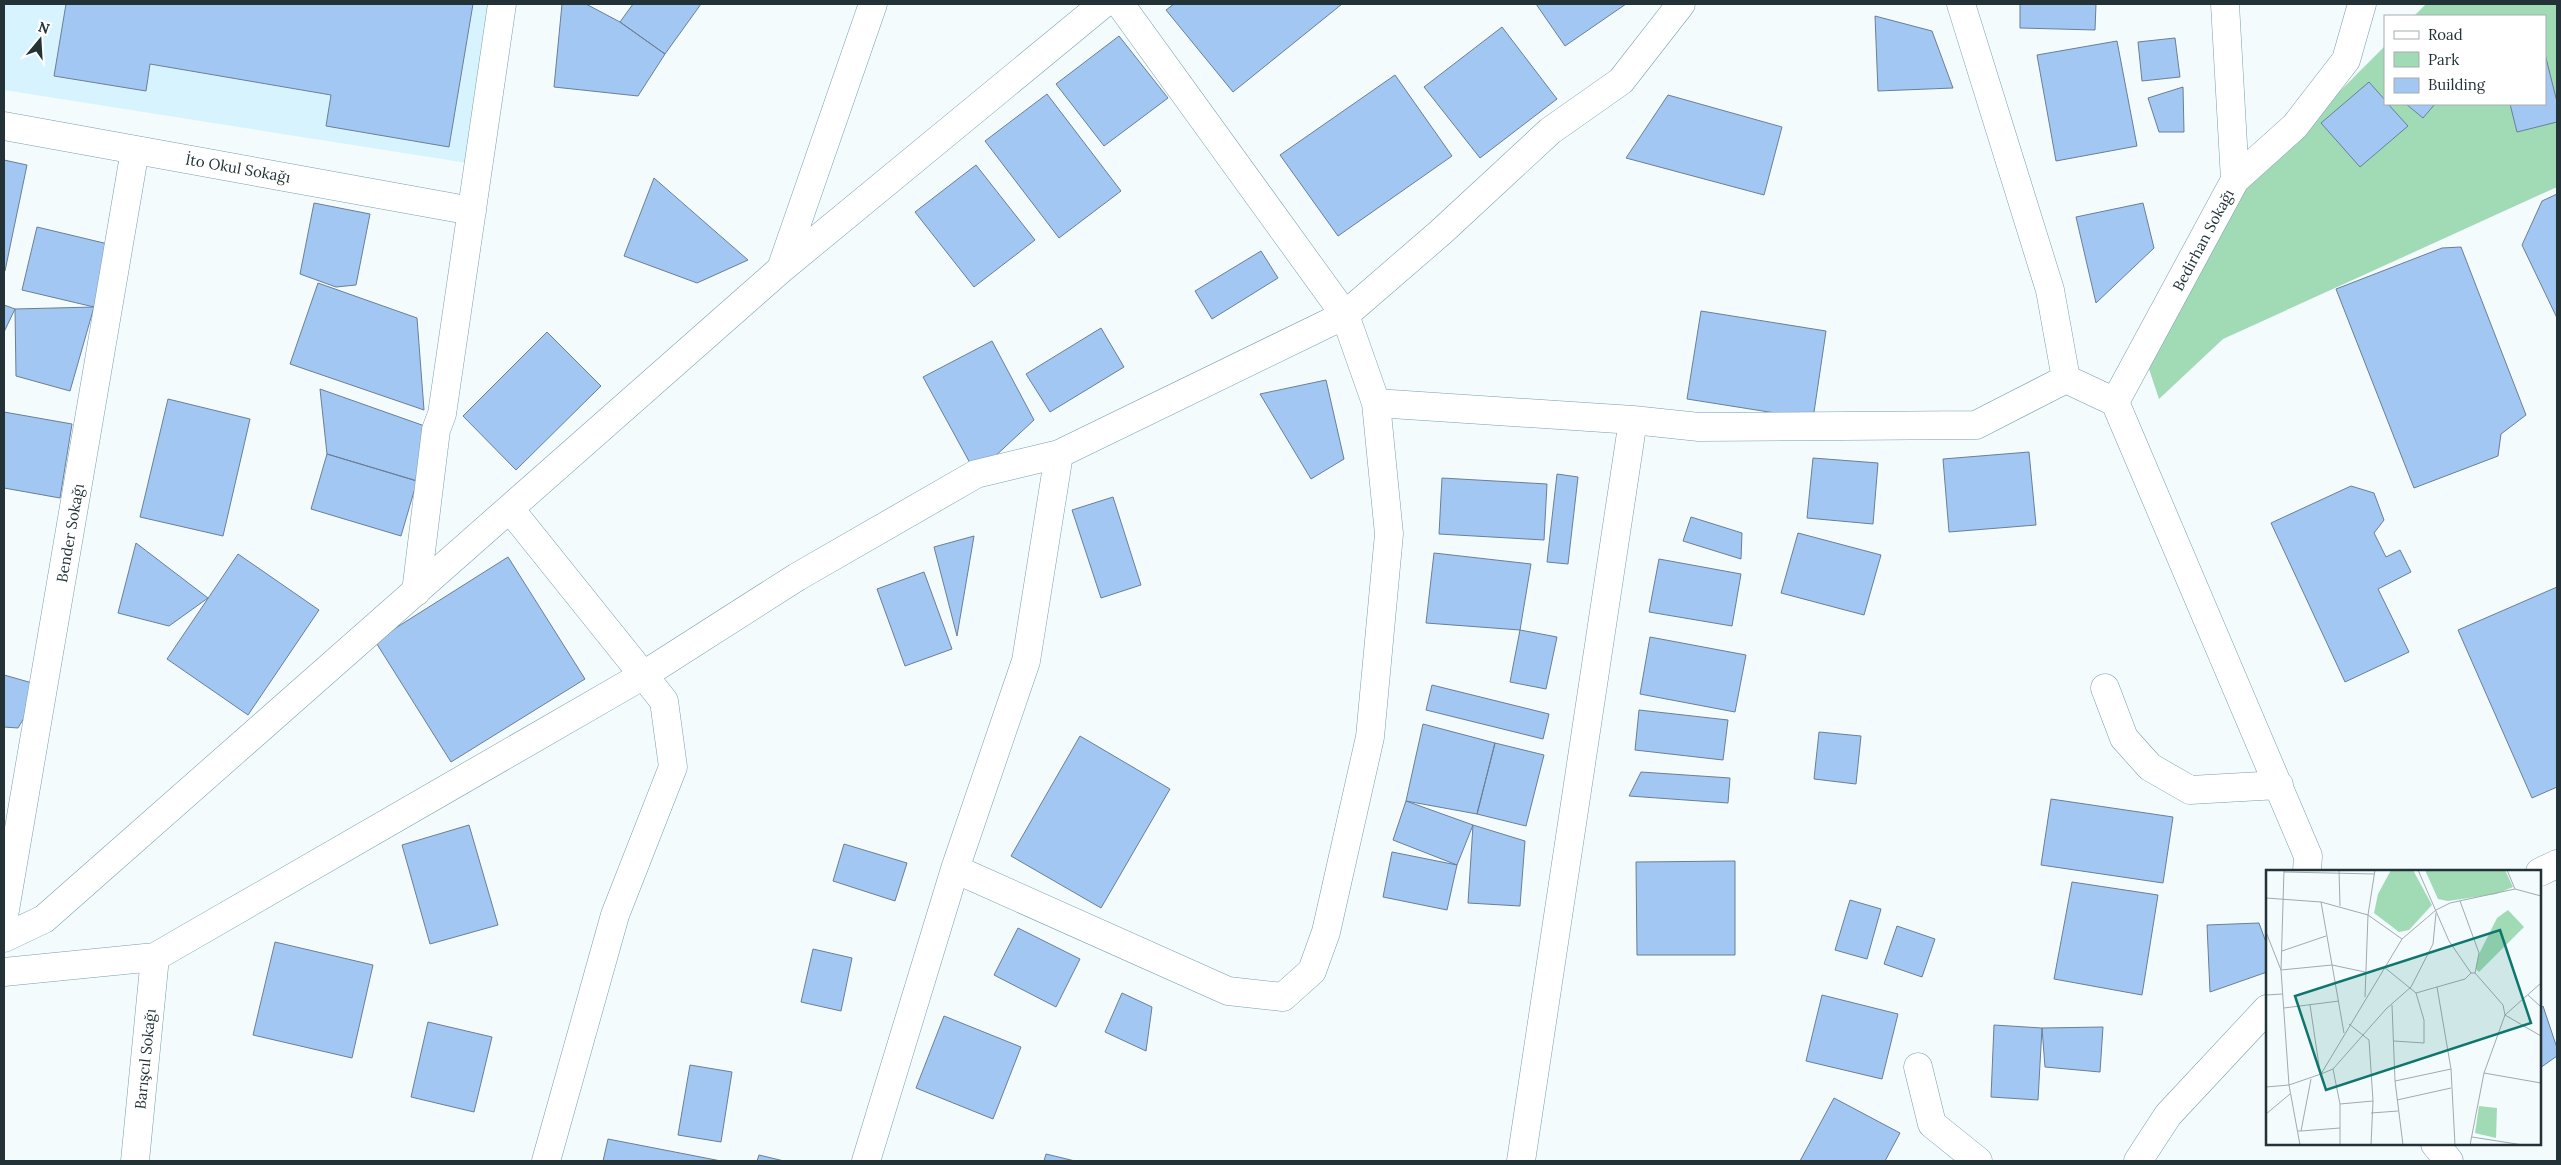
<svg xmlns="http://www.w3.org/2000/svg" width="2561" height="1165" viewBox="0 0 2561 1165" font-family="Lora,serif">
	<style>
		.built { fill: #d7f4fe }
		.green { fill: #a1dbb5 }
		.building { fill: #a2c7f3; stroke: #6a7f97 }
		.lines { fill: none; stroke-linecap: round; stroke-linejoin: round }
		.minor-casing { stroke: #7a9eab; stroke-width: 29 }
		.minor { stroke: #fff; stroke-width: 28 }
		.labels { text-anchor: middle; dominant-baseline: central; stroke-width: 5; stroke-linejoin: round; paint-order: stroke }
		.street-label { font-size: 15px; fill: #233237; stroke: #fff }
		.inset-road { fill: none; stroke: #a0abae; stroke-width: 1 }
		.view { fill: #0f766e; fill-opacity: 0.15; stroke: #0f766e; stroke-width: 2.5 }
		.inset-edge { fill: none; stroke: #233237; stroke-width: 2.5 }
	</style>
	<rect width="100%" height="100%" fill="#f3fbfd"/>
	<!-- built -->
	<path class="built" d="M4,4H495L480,165L4,90Z"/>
	<!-- green -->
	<path class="green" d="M2426,4H2557V187L2223,339L2159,399L2143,351L2217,214L2385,46V104H2545V16H2414Z"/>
	<!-- building -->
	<path class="building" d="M66,4H473L449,147L326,126L331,95L150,64L146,91L54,76Z
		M562,4H586L620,22L665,54L638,96L554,87Z
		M633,4H701L665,54L620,22Z
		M1174,4H1342L1233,92L1166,10Z
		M1536,4H1626L1565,46Z
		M2020,4H2096L2095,30L2020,28Z
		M1875,16L1932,31L1953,88L1878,91Z
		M1502,27L1557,99L1480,158L1424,87Z
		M1119,36L1168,98L1104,146L1056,84Z
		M2175,38L2180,77L2142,81L2138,42Z
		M2117,41L2137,146L2056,161L2037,55Z
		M2545,54L2557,102V122L2517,132L2510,104H2545Z
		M1395,75L1452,156L1338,236L1280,155Z
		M2369,82L2385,100V104H2388L2408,126L2360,167L2321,123Z
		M2183,87L2184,132H2159L2148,98Z
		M1047,94L1121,191L1059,238L985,141Z
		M1668,95L1782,127L1764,195L1626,158Z
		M2406,104H2435L2423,118Z
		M4,160L27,165L5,271H4Z
		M976,165L1035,240L974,287L915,212Z
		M654,178L748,260L697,283L624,256Z
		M2557,194V318L2522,245L2542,201Z
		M314,203L370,214L356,285L336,287L300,274Z
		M2143,203L2154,248L2096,303L2076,217Z
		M37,227L108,244L94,307L22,290Z
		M2461,247L2526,415L2501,434L2498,456L2414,488L2336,289L2442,248Z
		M1261,251L1278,278L1212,319L1195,291Z
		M318,283L417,318L424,410L290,364Z
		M4,305L15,309L4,332Z
		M94,307L70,391L16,376L15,309Z
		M1701,311L1826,331L1813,419L1687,399Z
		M1101,328L1124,367L1050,412L1026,374Z
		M547,332L601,386L516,470L463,416Z
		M992,341L1034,420L976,474L923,377Z
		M1326,380L1344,459L1311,479L1260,394Z
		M320,389L436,430L417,481L327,454Z
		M168,399L250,419L223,536L140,517Z
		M4,412L72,424L60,498L4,488Z
		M2029,452L2036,525L1949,532L1943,459Z
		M327,454L417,481L401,536L311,509Z
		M1813,458L1878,463L1873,524L1807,518Z
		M1557,474L1578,477L1568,564L1547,562Z
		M1442,478L1547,484L1544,540L1439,534Z
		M2351,486L2374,493L2384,520L2374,533L2386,557L2400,550L2411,572L2378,589L2409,652L2345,682L2271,523Z
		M1113,497L1141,585L1101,598L1072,510Z
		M1691,517L1742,533L1741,559L1683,541Z
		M1798,533L1881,555L1864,615L1781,593Z
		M974,536L957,636L934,547Z
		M136,543L208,598L169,626L118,613Z
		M1434,553L1531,564L1520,630L1426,623Z
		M238,554L319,610L248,715L167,659Z
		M508,557L585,679L451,762L375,641Z
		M1659,559L1741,574L1732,626L1649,612Z
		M924,572L952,649L905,666L877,589Z
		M2557,587V787L2532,798L2458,630Z
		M1520,630L1557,637L1546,689L1510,682Z
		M1650,637L1746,655L1735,712L1640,694Z
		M4,675L43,686L18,728L4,727Z
		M1432,685L1549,714L1543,739L1426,710Z
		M1639,710L1728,720L1723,760L1635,750Z
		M1423,724L1495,743L1477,814L1406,801Z
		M1819,732L1861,736L1856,784L1814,779Z
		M1080,736L1170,789L1101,908L1011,856Z
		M1495,743L1544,755L1526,826L1477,814Z
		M1641,772L1730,778L1728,803L1629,796Z
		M2051,799L2173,817L2163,883L2041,865Z
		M1406,801L1473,825L1457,865L1393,840Z
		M469,825L498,925L430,944L402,845Z
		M1473,825L1525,841L1520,906L1468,903Z
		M844,844L907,863L895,901L833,881Z
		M1392,852L1457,865L1447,910L1383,897Z
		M1735,861V955H1637L1636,862Z
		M2072,882L2158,895L2142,995L2054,979Z
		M1850,900L1881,909L1867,959L1835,950Z
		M2259,923L2267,945V972L2210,992L2207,925Z
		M1897,926L1935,939L1922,977L1884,964Z
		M1018,928L1080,959L1056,1007L994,975Z
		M275,942L373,965L352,1058L253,1035Z
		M813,949L852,958L841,1011L801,1002Z
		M1122,993L1152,1007L1146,1051L1105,1032Z
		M1822,995L1898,1014L1882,1079L1806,1061Z
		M2543,1006L2557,1048V1056L2540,1068V1009Z
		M944,1016L1021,1047L993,1119L916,1088Z
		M428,1022L492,1037L474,1112L411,1097Z
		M1994,1025L2042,1028L2038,1100L1991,1097Z
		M2103,1027L2100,1072L2045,1067L2042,1028Z
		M690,1065L732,1072L721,1142L678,1135Z
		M1834,1098L1900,1133L1885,1161H1800Z
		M608,1139L721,1161H603Z
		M1046,1154L1075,1161H1044Z
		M759,1155L784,1161H757Z"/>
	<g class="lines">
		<!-- minor casing -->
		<g class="minor-casing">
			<path id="minor" d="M1961,4L2050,290L2066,379L2115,402L2308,856L2307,871
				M4,126L472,211
				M2235,180L2295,126L2346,60L2362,4
				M781,269L873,4
				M2115,402L2235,180L2225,4
				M1376,403L1633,420L1699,427L1976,425L2066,379
				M510,509L664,701L673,767L615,915L546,1161
				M416,592L436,430L442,414L502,4
				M2105,688L2124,738L2150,767L2190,790L2279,785
				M955,869L1228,991L1283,997L1312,971L1326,932L1370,737L1389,534L1376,403L1345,315L1120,4
				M2540,872L2557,864
				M4,916L135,150
				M4,938L44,919L780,270L1103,4
				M4,972L155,957L642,676L797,577L976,474L1059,454L1345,315L1441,232L1550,131L1621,81L1681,4
				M1918,1067L1932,1124L1978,1161
				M2435,1144L2449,1161
				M135,1161L155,957
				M866,1161L955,869L1026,661L1059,454
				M1521,1161L1633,420
				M2138,1161L2168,1115L2267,1009"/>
		</g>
		<!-- minor -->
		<use href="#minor" class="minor"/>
	</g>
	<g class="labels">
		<!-- street labels -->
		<g class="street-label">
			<text transform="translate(238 168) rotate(10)">İto Okul Sokağı</text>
			<text transform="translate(2203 240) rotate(-62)">Bedirhan Sokağı</text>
			<text transform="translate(70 533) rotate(-80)">Bender Sokağı</text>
			<text transform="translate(145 1059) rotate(-84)">Barışcıl Sokağı</text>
		</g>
	</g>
	<!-- overview -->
	<g transform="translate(2266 870)">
		<rect width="275" height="275" fill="#f3fbfd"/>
		<path d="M125,0H147L166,35L143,60L133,62L108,43L112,24ZM159,0H239L247,17L230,24L182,31L172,29ZM242,40L258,57L213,102L210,99L212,86L231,48ZM213,236L231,238L230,268L209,263Z" fill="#a1dbb5"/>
		<path class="inset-road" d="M18,0L15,100L66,95L99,102M73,0L74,36M152,0L183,71L205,103H209L237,135L239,145L218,203L204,275M241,0L249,19M18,2L109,4M249,19L275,26M0,28L55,32M194,31L213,83L209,103M0,62L15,100L23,215L34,275M16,81L60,66M118,97L150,123L158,150V173L128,171M171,117L185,199L189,275M150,123L199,109L205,103M0,125L17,124M262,125L275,137M99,127L102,45L109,0M44,135L54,202M126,135L129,211L137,275M18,138L73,131M239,145L275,113M239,145L275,166M83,154L103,170L107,231L105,275M78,163L55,32L102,45L136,69M67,199L74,234V275M218,203L275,213M55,204L67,199L120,139L145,117L167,74L170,43M129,211L185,199M0,217L23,215L55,204L136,69L170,40L184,33L249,19M131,230L185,218M74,234L107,231M105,243L132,241M0,244L24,224M31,261H35L45,209M35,261L74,258M206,267L257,275"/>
		<path class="view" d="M234,60L265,153L60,220L29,126Z"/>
		<rect width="275" height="275" class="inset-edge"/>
	</g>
	<!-- border -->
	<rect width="2561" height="1165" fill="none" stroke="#233237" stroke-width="10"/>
	<!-- legend -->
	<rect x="2384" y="15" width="162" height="90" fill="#ffffff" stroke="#a7adaf"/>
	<rect x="2394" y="31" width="25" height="8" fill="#ffffff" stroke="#a7adaf"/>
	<text x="2428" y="40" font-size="15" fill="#233237">Road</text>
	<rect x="2394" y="52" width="25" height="15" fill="#a1dbb5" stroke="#a7adaf"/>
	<text x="2428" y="65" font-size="15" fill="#233237">Park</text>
	<rect x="2394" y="78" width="25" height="15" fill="#a2c7f3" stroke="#a7adaf"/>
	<text x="2428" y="90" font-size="15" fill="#233237">Building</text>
	<!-- north arrow -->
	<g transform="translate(40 40) rotate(18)" stroke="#ffffff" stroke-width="4" paint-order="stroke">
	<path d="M0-4L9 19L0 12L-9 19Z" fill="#233237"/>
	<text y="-8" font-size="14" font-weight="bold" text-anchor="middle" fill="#233237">N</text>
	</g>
</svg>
